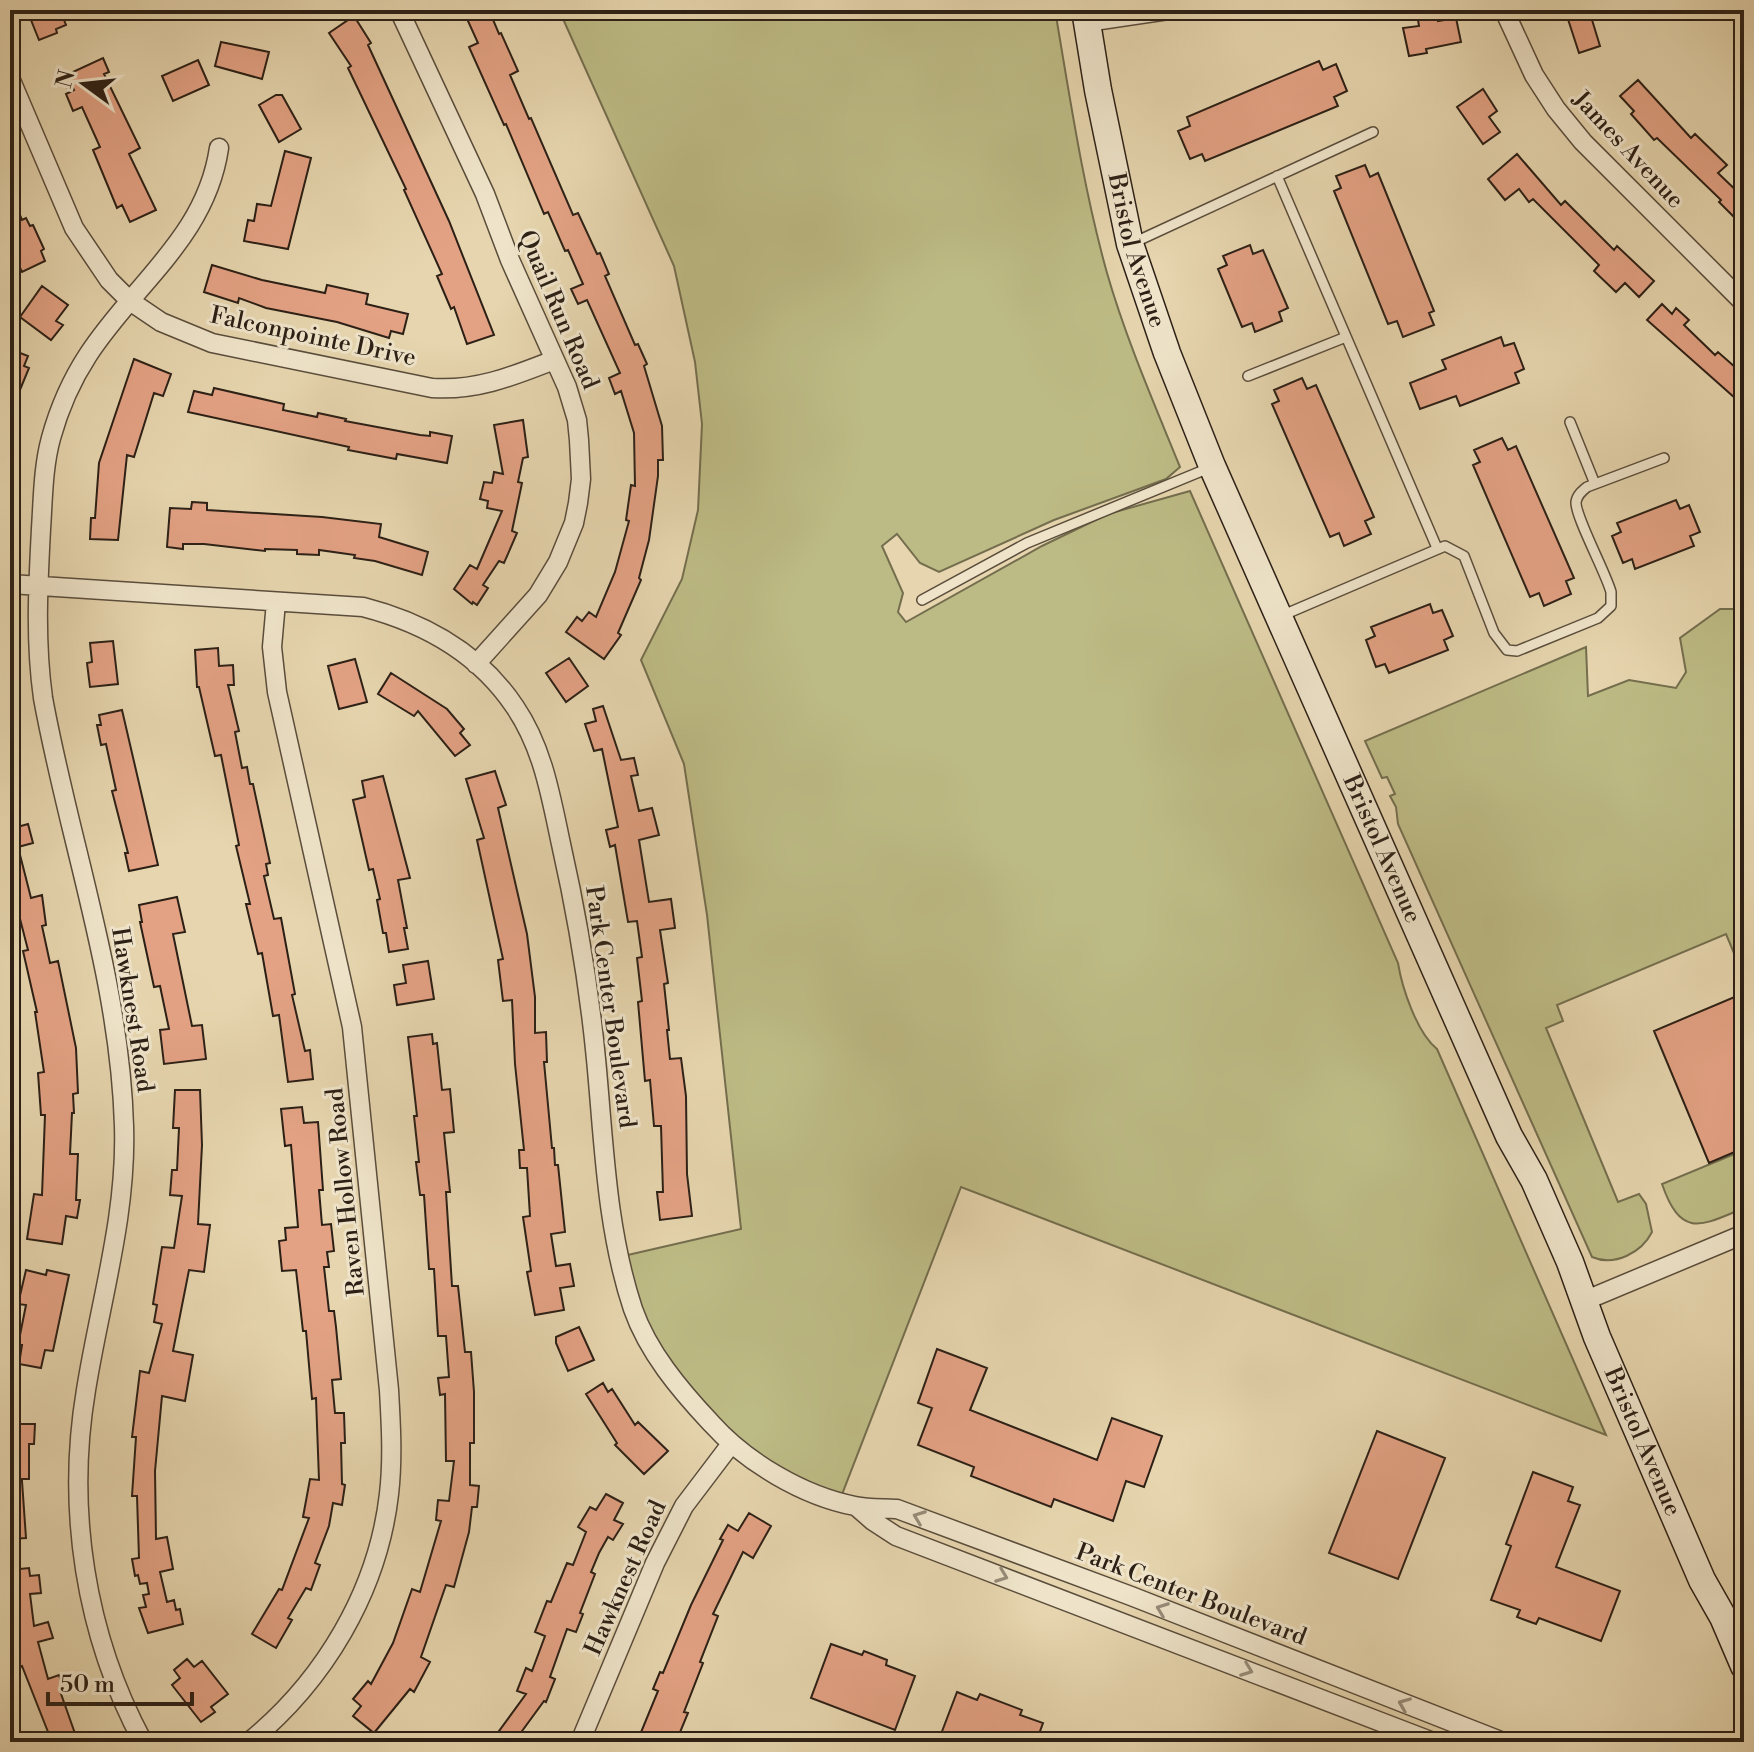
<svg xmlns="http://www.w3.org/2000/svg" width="1754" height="1752" viewBox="0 0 1754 1752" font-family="'Libre Bodoni',serif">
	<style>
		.green { fill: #bdbb85; stroke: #746e4e; stroke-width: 2 }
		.building { fill: #e3a284; stroke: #2c2016; stroke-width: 2 }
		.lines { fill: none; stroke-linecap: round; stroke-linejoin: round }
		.lane-casing { stroke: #5a4d3c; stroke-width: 12 }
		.street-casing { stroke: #5a4d3c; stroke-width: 21 }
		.secondary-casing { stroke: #2c2016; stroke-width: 29 }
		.lane { stroke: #efe4ca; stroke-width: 9 }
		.street { stroke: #efe4ca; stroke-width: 18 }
		.secondary { stroke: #efe4ca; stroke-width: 26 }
		.oneway { stroke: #978c79 }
		.labels { text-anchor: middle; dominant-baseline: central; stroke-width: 6; stroke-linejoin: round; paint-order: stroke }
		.street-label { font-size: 24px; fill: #2c2016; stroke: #efe4ca }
	</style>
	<rect width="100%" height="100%" fill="#e6d5ae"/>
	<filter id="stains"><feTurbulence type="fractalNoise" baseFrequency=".0025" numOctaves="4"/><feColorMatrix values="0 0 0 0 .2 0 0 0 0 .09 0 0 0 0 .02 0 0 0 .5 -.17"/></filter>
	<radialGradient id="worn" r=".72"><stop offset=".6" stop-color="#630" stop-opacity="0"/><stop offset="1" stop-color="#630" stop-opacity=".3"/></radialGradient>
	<!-- green -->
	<path class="green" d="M559,10H1055C1070,98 1083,187 1107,273C1126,339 1154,403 1180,467L1166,479L1054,520L939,572L920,563L897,534L882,546L903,593L898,612L906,622L1042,546L1108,514L1190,491L1398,963C1402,988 1417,1033 1437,1049L1606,1435L961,1187L839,1502L747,1456L665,1368L619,1257L741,1229L707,915L684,764L641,660L682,579L698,510L702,424L695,362L674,266Z
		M1720,609H1744V977L1726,934L1557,1005L1563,1021L1546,1028L1618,1202L1639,1194L1646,1204L1652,1232C1642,1252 1615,1267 1592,1257L1398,824L1396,807L1390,796L1395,794L1387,777L1382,778L1365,741L1586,647L1588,696L1629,680L1676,688L1686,672L1680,638Z
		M1744,1150V1208C1701,1226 1681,1239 1662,1184Z"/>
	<!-- building -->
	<path class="building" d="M27,10H60L66,25L56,29L57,33L39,40Z
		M463,10H489L499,34L501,33L518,71L510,75L529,119L531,118L573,215L578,213L597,254L600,253L609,274L605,276L635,345L638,344L647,364L644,366L662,426L663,460H658V476L649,540L639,578L641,580L618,633L621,635L604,659L566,632L577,617L582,621L589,612L596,617L615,572L629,521L626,520L631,485L635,486L634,433L621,391L615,394L609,378L620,373L587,300L578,304L571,289L583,284L568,250L565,251L548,212L544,214L506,124L504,125L469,47L478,43Z
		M1565,10H1589L1600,46L1579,53Z
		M354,16L371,43L368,45L449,221L494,335L467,344L454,307L451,309L437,276L442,274L404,190L406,189L348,68L351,66L329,33Z
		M1437,16L1438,21L1456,18L1461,42L1426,49L1427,53L1409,56L1403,28L1419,26L1418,20Z
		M221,42L269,52L262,79L215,66Z
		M103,58L109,72L104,74L140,148L129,154L156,210L130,222L122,205L117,208L93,150L100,147L82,107L73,111L66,94L74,90L73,88L68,90L62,77Z
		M198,60L209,85L173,101L162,76Z
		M1319,61L1323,70L1336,64L1347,91L1334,97L1338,106L1205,161L1202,154L1190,159L1178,131L1190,126L1187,117Z
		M1638,80L1691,138L1695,134L1727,165L1718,173L1744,198V227L1719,202L1721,200L1657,138L1654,140L1631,114L1634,111L1620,96Z
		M1483,89L1497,111L1489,117L1500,132L1483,144L1457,107Z
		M276,95H282L301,129L279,142L259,105Z
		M285,151L311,158L288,249L244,241L248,220L254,221L257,204L271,206Z
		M1517,154L1561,205L1565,201L1614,250L1617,246L1654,281L1639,297L1625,283L1616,292L1594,271L1599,265L1533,199L1529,202L1519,189L1505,200L1488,179Z
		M1365,165L1370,177L1378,173L1434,311L1429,313L1434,325L1403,337L1397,321L1388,324L1334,191L1341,188L1336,176Z
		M10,191L22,220L26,218L30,226L33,225L44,249L41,251L45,261L22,272L10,247Z
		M1250,245L1253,254L1263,250L1288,308L1279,312L1282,321L1255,332L1252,323L1242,327L1218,269L1227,265L1223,256Z
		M212,265L262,280L325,293L327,285L368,294L366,304L408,314L403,334L391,331L389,338L337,322L266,308L239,298L238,303L204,292Z
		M42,286L68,305L56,321L63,325L51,340L20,317Z
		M1662,304L1672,314L1676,308L1689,320L1684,325L1715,355L1718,352L1744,375V406L1647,320Z
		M1501,337L1504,346L1514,343L1524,369L1515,373L1519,383L1460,406L1456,396L1420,409L1410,383L1446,369L1442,360Z
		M10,349L28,356L24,366L29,368L10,414Z
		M134,359L171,374L163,396L154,393L134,457L127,455L118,540L90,539L91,518H95L99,463Z
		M1302,378L1307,389L1316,385L1374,517L1365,521L1371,534L1344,546L1339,533L1330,537L1272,404L1279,401L1274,390Z
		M214,388L284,404L283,410L317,417L318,413L346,419L345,421L420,435L430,436V432L452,436L447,463L397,454L396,459L348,450L349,447L188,412L194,391L212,395Z
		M523,420L528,457L523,458L518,482L522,483L512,531L517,533L504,563L499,561L483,585L488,588L477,605L473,602L472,604L454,589L470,565L477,569L502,511L487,508L488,501L480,499L484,482L492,483L494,472L503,474L494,425Z
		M1502,438L1508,450L1516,446L1574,578L1566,581L1571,594L1544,606L1539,593L1530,597L1473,465L1480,462L1474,450Z
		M1676,500L1680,509L1689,505L1700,532L1690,536L1694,546L1635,569L1632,559L1623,563L1612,536L1621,532L1617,523Z
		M192,502L207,503V510L322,517L381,524L379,537L428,552L422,575L375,561L354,558L355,555L319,550V555L297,554V550L265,549V551L204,544H183V549L167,547L170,508L191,509Z
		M1430,604L1433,613L1442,610L1453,636L1444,640L1448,650L1389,673L1385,664L1376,667L1366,640L1375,636L1371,627Z
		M113,641L118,684L90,687L87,663L92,662L90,643Z
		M218,648L219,666L233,665L234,685H228L239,731L235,732L242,768L247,767L250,784H253L270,863L266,864L268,875L264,876L274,919L281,918L295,994L292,995L305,1051L310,1050L313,1079L288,1082L279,1015L273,1016L262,953L258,954L246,904H250L236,846L239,845L221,755L215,756L199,687H197L195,650Z
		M569,658L588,686L566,702L546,673Z
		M355,659L367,702L339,709L328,666Z
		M391,673L447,709L464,729L460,733L470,745L455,756L418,711L414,716L378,694Z
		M603,706L621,760L634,758L638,775L631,776L639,811L652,808L659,835L639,840L649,902L671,899L675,928L660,930L668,983L664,984L669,1030H667L670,1059L681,1058L686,1096L687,1174L692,1216L660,1220L657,1192H663L661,1126H654L650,1080L645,1081L638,1002L642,1001L637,958L642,957L637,921L628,922L615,845L610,847L606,830L618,827L602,749L594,751L585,724L596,721L593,709Z
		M122,710L158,865L129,871L125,853H128L112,791L116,790L106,744L101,745L97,725H101L99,715Z
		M495,771L506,805L498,808L527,934L535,997V1033L546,1032L547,1062H544L552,1148H554L555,1165H558L565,1232L551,1234L556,1266L570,1264L574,1286L560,1288L564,1310L535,1315L527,1272L531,1271L523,1217L530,1216L527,1168H520L519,1150H524L515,1064L512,1000L503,1001L498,960L503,959L477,840L484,838L466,779Z
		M383,776L410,878L398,880L407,928H404L408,949L389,952L386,933H383L377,900L380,899L373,869L369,870L353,800L365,797L362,781Z
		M28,824L33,843L18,847L31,898L42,895L46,925L42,926L50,963L58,961L76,1048L78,1093L73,1094L74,1113H72L70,1154H78L76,1200H80L77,1218L66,1216L62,1244L27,1239L34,1194L42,1195L45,1115H41L38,1073L44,1072L35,1012H37L23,951L28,950L10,880V829Z
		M177,897L185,932L173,934L192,1026L202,1025L206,1059L164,1064L160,1030L169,1029L160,986L154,987L140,922H142L139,905Z
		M428,961L434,999L397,1005L394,985L406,983L403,965Z
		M1744,993V1148L1709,1163L1654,1031Z
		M432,1034L433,1044L437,1043L442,1090L450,1089L454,1132L444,1133L450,1192H446L452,1286H458L465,1352H471L474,1392V1443H470V1485L479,1486L477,1507H472L469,1532L454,1587L446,1585L421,1657L430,1662L414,1692L410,1689L374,1733L353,1716L361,1706L353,1699L368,1681L371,1684L393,1643L412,1589L420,1592L441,1521L436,1520L438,1500L449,1501L454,1461H446L445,1394L440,1395L438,1378L449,1377L446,1336H438L434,1269H429L424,1195H420L416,1162H419L414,1116H417L408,1037Z
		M175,1090H200L202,1145L198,1224L210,1225L204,1272L189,1270L173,1351L193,1355L185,1401L162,1396L155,1471L156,1539L167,1537L173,1569L160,1572L167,1602L174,1600L176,1610L180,1609L183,1624L148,1633L139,1608L146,1607L143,1595L149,1594L147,1583L140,1584L138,1575L135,1576L132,1559L139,1558L137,1496H132L136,1437H132L140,1371L149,1373L162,1324L154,1322L157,1305L153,1304L162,1247L174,1248L182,1196L170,1195L172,1170H177L179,1128H173Z
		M302,1107L304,1123L318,1122L323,1190H319L322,1225L331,1224L334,1251L327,1252L329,1267H324L329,1311H334L336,1327L341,1379L332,1380L335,1413H344L345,1443H341L342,1484L345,1485L342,1505L333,1503L329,1526L315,1563L320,1565L311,1590L306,1588L288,1618L292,1620L276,1648L252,1634L279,1589L282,1590L309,1518L303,1517L310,1479L319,1480L316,1398L312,1399L306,1331H303L296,1270L282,1271L279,1241L286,1240L285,1228L298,1227L291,1145L285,1146L281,1109Z
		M26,1270L46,1275L47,1270L69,1275L53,1351L45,1350L41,1368L19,1364L22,1345H18L26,1305L18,1304Z
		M579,1327L594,1360L568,1371L556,1343V1337Z
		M937,1349L987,1368L970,1410L1097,1460L1112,1418L1162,1436L1144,1487L1126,1481L1113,1521L1054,1499L1051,1507L971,1476L974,1467L918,1445L932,1408L918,1403Z
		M603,1383L608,1392L612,1389L635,1425L638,1422L668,1451L644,1474L615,1445L617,1443L586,1394Z
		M10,1424H35L34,1444H29V1479H10Z
		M1377,1431L1445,1458L1398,1579L1329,1553Z
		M1533,1472L1573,1487L1568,1501L1580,1505L1556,1567L1620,1591L1601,1641L1539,1618L1536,1624L1517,1617L1520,1610L1491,1600L1511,1546L1506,1544Z
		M10,1481H22L26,1538L10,1539Z
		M606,1494L623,1503L614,1520L623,1524L613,1540L608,1537L599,1553L591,1572L595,1574L580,1613L583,1614L576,1632L567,1629L550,1677L555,1679L546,1702L544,1701L514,1742H491L526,1694L517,1691L526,1668L532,1671L545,1636L535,1632L547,1601L551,1602L567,1563L573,1565L586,1532L578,1527L590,1507L596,1510Z
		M749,1513L771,1526L753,1558L743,1552L713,1614L718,1616L700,1662L703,1663L684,1712L688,1713L676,1742H637L658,1691L653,1689L660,1672L663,1673L691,1605L723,1540L720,1539L728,1525L738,1531Z
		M29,1568L30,1576L39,1575L41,1593L30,1594L34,1626L48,1622L53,1638L38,1642L48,1679L59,1675L64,1690L60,1691L78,1742H52L22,1666L16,1668L10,1645V1570Z
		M831,1644L862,1655L864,1651L887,1660L886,1665L915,1676L895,1730L811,1698Z
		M187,1659L194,1667L202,1661L228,1694L211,1707L215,1712L201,1722L172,1685L180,1678L174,1670Z
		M957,1692L977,1700L980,1694L1022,1710L1020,1715L1043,1723L1036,1742H938Z"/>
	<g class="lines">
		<!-- lane casing -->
		<g class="lane-casing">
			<path id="lane" d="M1277,176L1437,548
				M1133,243L1373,132
				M1248,376L1346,337
				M1570,422L1595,484
				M922,600L1027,543L1209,468
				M1281,616L1445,546L1464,556L1494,633L1507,650L1517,651L1598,618L1611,606V592C1606,573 1575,516 1576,502C1577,495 1582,491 1587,487L1664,458"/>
		</g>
		<!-- street casing -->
		<g class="street-casing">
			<path id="street" d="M399,10L485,194L510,260L567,387L577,420L579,440L581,479L578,503L574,523L558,562L538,595L476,664
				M1504,10L1534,75L1556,109L1583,142L1744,303
				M1087,22L1168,10
				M10,78L74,228L109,280L130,301L161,322L212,343L432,388C477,391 513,376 554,360
				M10,584L363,607C425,623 479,653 515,707C543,748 551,797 561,844C577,915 589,986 596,1059C604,1142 606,1228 633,1309C648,1352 680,1390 711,1423C746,1462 803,1496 855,1506C869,1509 884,1508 897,1509L1131,1596L1503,1742
				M1584,1301L1744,1234
				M857,1507L873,1521L896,1536L1433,1742
				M143,1742C85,1635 66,1509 86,1390C100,1302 127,1216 124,1126C120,980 69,841 43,698C35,641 38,586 41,529C43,499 43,467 51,438C59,409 71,381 88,355C134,284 206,237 219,148
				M249,1742C324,1681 378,1591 389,1494C393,1459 391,1425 389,1390L352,1027L277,692L272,647L276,602
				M580,1742L655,1563L684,1506L731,1444
				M1729,1742L1744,1741"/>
		</g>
		<!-- secondary casing -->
		<g class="secondary-casing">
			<g id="secondary">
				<path id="s1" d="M1085,10L1098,90L1130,244L1167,353L1212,466L1509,1136L1534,1180L1570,1262L1597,1337L1702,1580L1723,1617L1744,1666"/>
			</g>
		</g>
		<!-- lane -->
		<use href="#lane" class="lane"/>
		<!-- street -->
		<use href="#street" class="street"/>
		<!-- secondary -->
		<use href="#secondary" class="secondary"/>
	</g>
	<!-- one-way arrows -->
	<defs><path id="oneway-chevron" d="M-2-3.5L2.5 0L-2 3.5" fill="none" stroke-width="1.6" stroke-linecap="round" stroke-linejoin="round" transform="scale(2)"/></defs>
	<g class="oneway">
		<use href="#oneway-chevron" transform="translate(919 1517) rotate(-159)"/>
		<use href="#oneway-chevron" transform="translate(1002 1576) rotate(21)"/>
		<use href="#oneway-chevron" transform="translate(1162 1609) rotate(-159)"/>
		<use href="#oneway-chevron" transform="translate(1247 1670) rotate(21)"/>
		<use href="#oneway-chevron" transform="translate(1404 1704) rotate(-158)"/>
	</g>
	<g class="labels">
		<!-- street labels -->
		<g class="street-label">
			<text transform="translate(1628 150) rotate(47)">James Avenue</text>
			<text stroke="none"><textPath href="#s1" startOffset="246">Bristol Avenue</textPath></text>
			<text transform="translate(558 310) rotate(67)">Quail Run Road</text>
			<text transform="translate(313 337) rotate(12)">Falconpointe Drive</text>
			<text stroke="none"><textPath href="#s1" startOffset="894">Bristol Avenue</textPath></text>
			<text transform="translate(610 1007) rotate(82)">Park Center Boulevard</text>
			<text transform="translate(132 1010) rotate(81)">Hawknest Road</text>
			<text transform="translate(346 1192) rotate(-96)">Raven Hollow Road</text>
			<text stroke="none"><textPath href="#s1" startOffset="1542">Bristol Avenue</textPath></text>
			<text transform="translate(626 1578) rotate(-66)">Hawknest Road</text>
			<text transform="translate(1191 1595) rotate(21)">Park Center Boulevard</text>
		</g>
	</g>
	<!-- margin -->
	<rect width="1754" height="1752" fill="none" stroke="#e6d5ae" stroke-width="40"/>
	<rect x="12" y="12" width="1730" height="1728" fill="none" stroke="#2c2016" stroke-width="4"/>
	<rect x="20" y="20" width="1714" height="1712" fill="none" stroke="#2c2016" stroke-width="2"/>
	<!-- north arrow -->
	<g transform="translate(84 84) rotate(285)" stroke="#efe4ca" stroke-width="6" paint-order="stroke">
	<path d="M0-6L14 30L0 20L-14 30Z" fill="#2c2016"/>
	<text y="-12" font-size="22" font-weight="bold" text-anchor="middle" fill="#2c2016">N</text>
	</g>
	<!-- scale -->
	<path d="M48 1692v12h144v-12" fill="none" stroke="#2c2016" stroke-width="4"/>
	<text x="60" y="1692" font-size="24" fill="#2c2016" stroke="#efe4ca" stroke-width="6" paint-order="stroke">50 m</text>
	<rect width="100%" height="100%" filter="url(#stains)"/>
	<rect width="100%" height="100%" fill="url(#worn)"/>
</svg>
